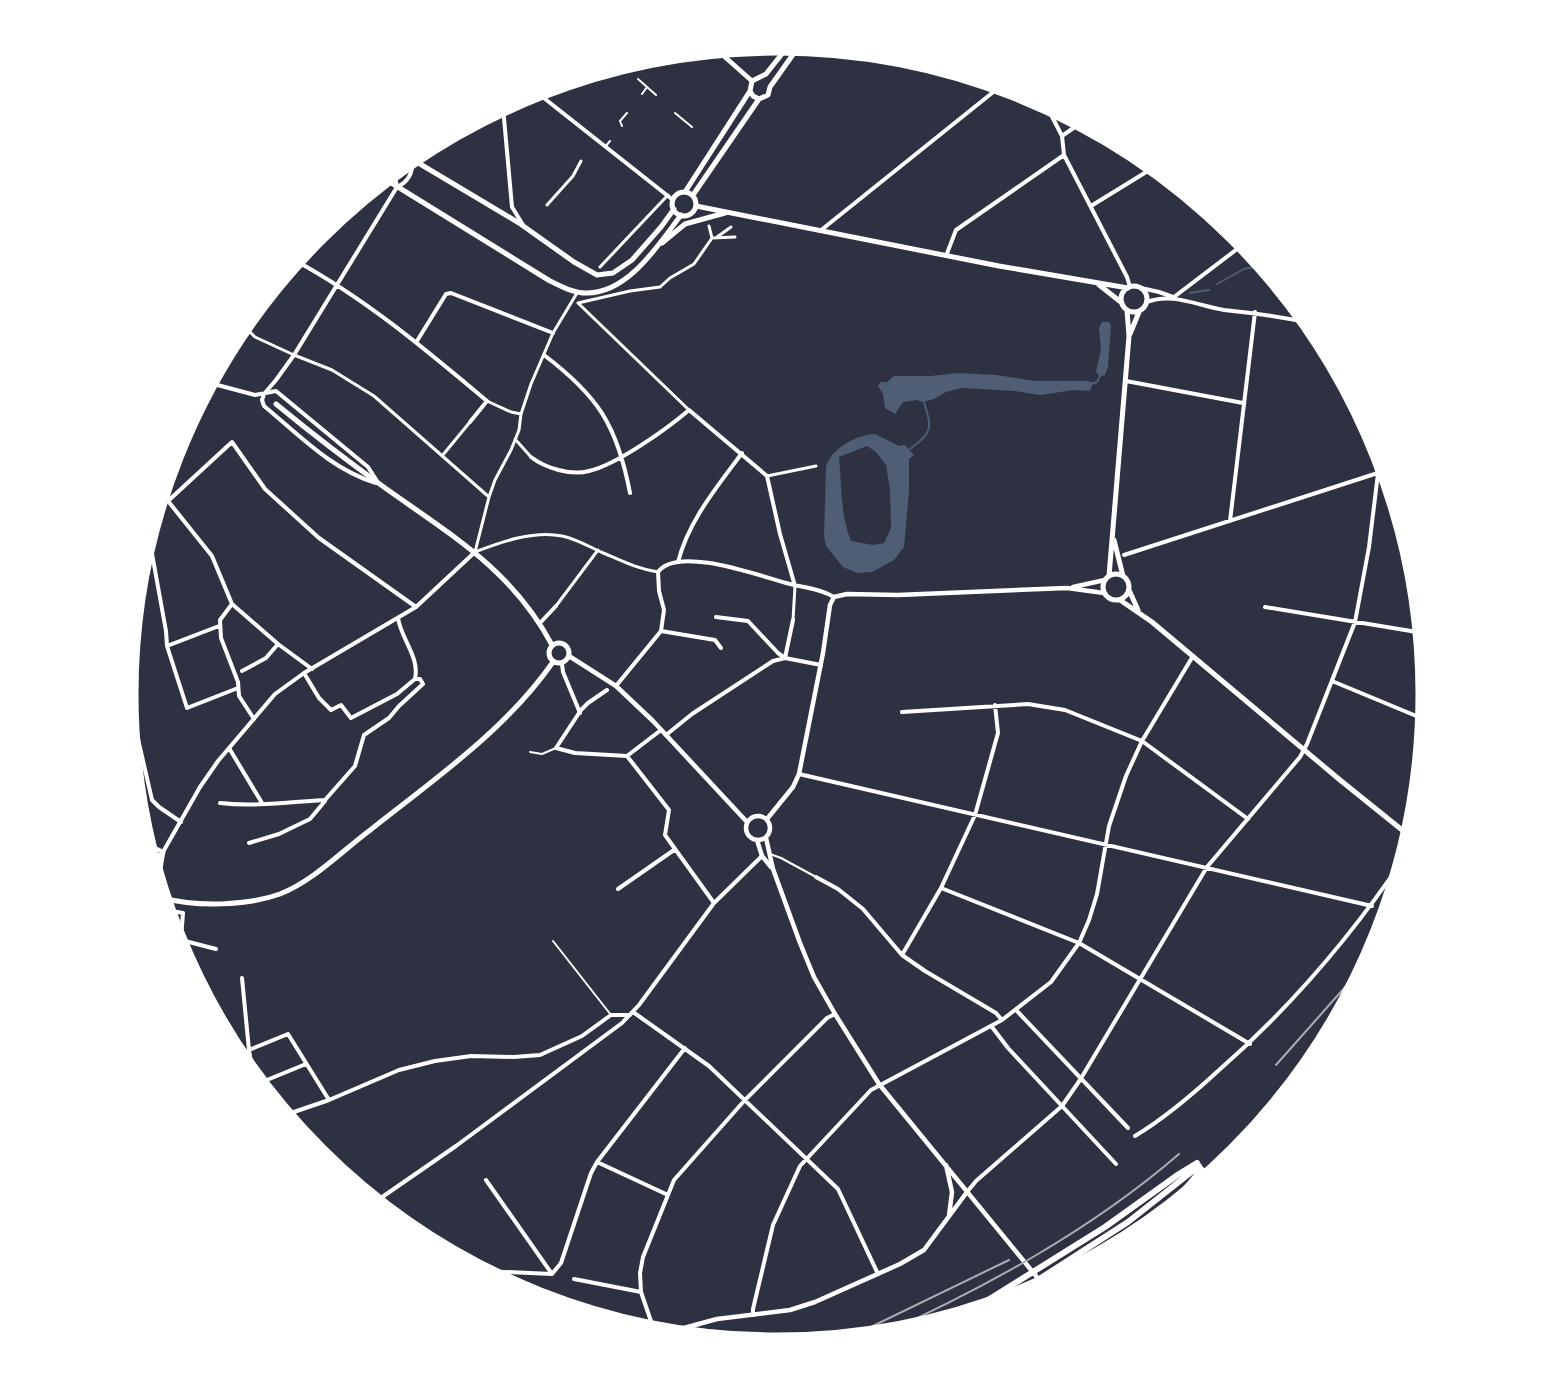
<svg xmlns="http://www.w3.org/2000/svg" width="1556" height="1389" viewBox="0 0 1556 1389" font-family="'Varela Round',sans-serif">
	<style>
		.water { fill: #4f5d75; fill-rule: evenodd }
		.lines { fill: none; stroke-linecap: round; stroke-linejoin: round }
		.stream { stroke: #4f5d75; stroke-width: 2 }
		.service { stroke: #fff; stroke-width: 2 }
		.pedestrian { stroke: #fff; stroke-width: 3 }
		.minor { stroke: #fff; stroke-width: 4 }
		.tertiary { stroke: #fff; stroke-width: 4.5 }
		.secondary { stroke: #fff; stroke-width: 5 }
		.trunk { stroke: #fff; stroke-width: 6 }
		.rail { stroke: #abadb3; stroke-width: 2 }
		.rim { fill: none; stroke: #fff; stroke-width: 3 }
	</style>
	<rect width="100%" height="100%" fill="#2d3142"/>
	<!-- water -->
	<path class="water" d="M1102,322H1109L1111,325L1108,367L1105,375L1100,376L1096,372L1101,349L1099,328Z
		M958,373L996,375L1036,381H1088L1093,383L1090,391L1074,390L1040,395L1014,391L962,388L946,392L934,399L923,402L916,400L903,402L895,414L885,408L883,394L878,386L881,382H887L894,376H931Z
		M875,434L899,446L905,445L914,455L909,459V491L904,547L894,560L872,572L857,573L843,567L826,546L824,536L826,467C830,449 858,434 875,434ZM867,446L876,452L886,465L890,490L891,528L884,543L873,545L851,541C840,514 842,486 839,457Z"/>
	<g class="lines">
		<!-- stream -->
		<path class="stream" d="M1217,284L1244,269L1264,265
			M1190,293L1209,290
			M1091,384L1097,382L1101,374
			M910,449C933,432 932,428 924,402"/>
		<!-- service -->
		<path class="service" d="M638,79L656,95
			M642,94L647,87
			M675,113L692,127
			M622,126L620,121L627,113
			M605,147L610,141
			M530,752L542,754L556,748
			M770,854L781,858L816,877
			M553,941L611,1015"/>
		<!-- pedestrian -->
		<path class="pedestrian" d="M547,205L573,176L581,161
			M717,237L731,227
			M712,238L735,237
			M600,267L668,195
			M578,303L630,291L660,287L670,278L694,264L712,238L709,226
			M578,303L689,410
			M243,325L255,337L294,355L332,370L374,396L489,497
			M487,401L511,412L521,414
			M515,439L531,457
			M442,456L470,422
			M767,476L816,466
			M475,552L489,497L495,480L511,450L519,430L521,414L531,384L553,333L577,293
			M475,552C501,542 534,530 562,536C576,539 588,546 601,552C620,560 637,569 658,572
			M556,606L598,550
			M793,620L795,586"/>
		<!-- minor -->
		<path class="minor" d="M535,91L673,200
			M1045,103L1062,136L1064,155L1127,277L1130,287
			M503,107L512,207L523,225
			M1062,136L1082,122
			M397,186L395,178L401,165
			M1091,206L1156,166
			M820,231L1002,85
			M946,256L956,230L1064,155
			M296,261C366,299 426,350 487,401L470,422
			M1141,288L1159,292L1173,297
			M1174,297L1245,243
			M1147,302C1173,292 1198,306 1224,310C1254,313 1282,317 1311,323
			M417,341L446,294L451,293L553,333
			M544,355C598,396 617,425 630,493
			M1126,381L1243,403
			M210,383L255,395L276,391
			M276,391L368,467L377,481
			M531,457C545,468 571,476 589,471C616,465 667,429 689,410L767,476L780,534L795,586
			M376,483C332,470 299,435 264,406L262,400L264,394L276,380L294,355L397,187C409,182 413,172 413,159L407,161
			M1230,521L1255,312
			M149,537L166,631L167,646L187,708L238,688
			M1124,555L1387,470
			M678,562C689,520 717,487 742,453
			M232,604L220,620L221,638L238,682L239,696L254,719
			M1265,607L1423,633
			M716,617L748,621L778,653L785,658L821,665
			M398,618C401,639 420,657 415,679
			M540,623L556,606
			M661,631L715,640L721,648
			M167,646L219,626
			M785,658L793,620
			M562,664L563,672L580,713
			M312,669L278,644L232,604L212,556L168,501L232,442L265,489L319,538L416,607
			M242,671L266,658L278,644
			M304,673L319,698L331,710L341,705L351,718L397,694L415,679
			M1332,681L1426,720
			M616,686L661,631L664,610L659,591L658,572C677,545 760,576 786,583C804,588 819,588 834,597
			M607,690L588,703L581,710L556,748L575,753L627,756L661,730
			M127,691L152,800L159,807L181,822
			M902,712L1028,704L1065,710L1142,741L1248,819
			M666,735L692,714L773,661L785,658
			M229,748L262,803
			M627,756L669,810L665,835L714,903
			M799,774L1372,906
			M220,803C254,807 290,802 325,800L355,766L364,735L389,718L399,706L423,684L420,679H415
			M146,843L163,852L200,787L218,761L275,694L304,673L416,607L475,552
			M249,843L279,834L310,819L325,801
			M816,877L838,889L863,909L902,955L925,971L996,1013L1002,1020
			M941,888L1079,943L1250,1044
			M618,889L674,850
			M166,910L183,913L180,951
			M181,940L216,949
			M902,955L941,888L975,815L998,733L995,705
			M242,978L249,1050
			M1016,1010L1128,1128
			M633,1012L709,1066L838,1189L878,1274
			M992,1027L1008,1048L1116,1164
			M253,1075L249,1050L288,1034L329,1100
			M262,1082L306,1064
			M285,1115L329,1100L399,1070L435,1061L471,1056L514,1057L540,1055L582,1036L611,1015H630
			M1135,1136C1165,1118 1193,1094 1218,1071C1290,1008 1353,934 1406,855
			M597,1162L668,1195
			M486,1180L552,1274
			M967,1192L976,1181L1062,1106L1080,1080L1207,867L1300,757L1307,744L1355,622L1369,547L1381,449
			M375,1202L456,1146L622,1023L639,1005L714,903L762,856
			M482,1271L552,1274
			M552,1274L561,1263L591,1173L597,1162L685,1048
			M574,1279L641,1292
			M753,1315V1309L773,1225L800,1166L871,1090L1002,1020L1051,982L1079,943L1089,920L1097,894L1109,826L1126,776L1142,741L1193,656
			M655,1333L641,1292L640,1273L643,1257L674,1180L744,1101L827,1018L835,1014"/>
		<!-- tertiary -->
		<path class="tertiary" d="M717,50L752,81
			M1073,587L1105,580
			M569,656L616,686L653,721L747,822
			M746 828a12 12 0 1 1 24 0a12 12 0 1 1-24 0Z
			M767,819L793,787L799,774L823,653L830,605L834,597L847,594L898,595L1067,588L1104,593
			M766,838L773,869L800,943L814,977L835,1014L879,1084L1045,1287
			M757,840L762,856L771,867
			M946,1165L952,1192L949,1216
			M662,1334L717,1319L790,1310L815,1302L900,1264L924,1250L967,1192"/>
		<!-- secondary -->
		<path class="secondary" d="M750,91L753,96L759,99L768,95L770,87L799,46
			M410,158L519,223L574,262L597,275L613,273L632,260L661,227L674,209
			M385,179L550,281C561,286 573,293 586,293C628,294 659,244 681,215
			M685,192L750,91L752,81L766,74L789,45
			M672 204a12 12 0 1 1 24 0a12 12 0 1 1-24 0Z
			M693,195L759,99
			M696,206L999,266L1128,288
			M662,243L685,224L725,213
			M1098,284L1122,303
			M1121 299a13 13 0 1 1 26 0a13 13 0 1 1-26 0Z
			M1130,334L1139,312
			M276,404C310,432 345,459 381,485C449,534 511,568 552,645
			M1114,540L1123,576
			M1103 587a13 13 0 1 1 26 0a13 13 0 1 1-26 0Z
			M1109,576L1129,336L1127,310
			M1129,590L1138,610
			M1120,600L1152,622L1340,780L1412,838
			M549 653a10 10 0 1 1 20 0a10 10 0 1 1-20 0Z
			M163,852C159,871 156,886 171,900
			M153,865L162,853
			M163,898C196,907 247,906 280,894C313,881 341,852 369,831C433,780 505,731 553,662"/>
		<!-- trunk -->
		<path class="trunk" d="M1324,1046L1342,1015
			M1290,1080L1326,1044
			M1059,1279C1102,1251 1174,1211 1201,1169
			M1031,1294L1040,1281
			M999,1305L1128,1222L1199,1166
			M964,1315L1105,1227L1179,1174L1197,1163"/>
		<!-- rail -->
		<path class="rail" d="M1276,1065L1346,986L1379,945
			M881,1335C986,1287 1091,1230 1179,1154
			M846,1339L1009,1260"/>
	</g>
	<!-- crop -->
	<path d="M0 0H1556V1389H0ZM137 694a640 640 0 1 1 1280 0a640 640 0 1 1-1280 0Z" fill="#fff" fill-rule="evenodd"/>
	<path class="rim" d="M137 694a640 640 0 1 1 1280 0a640 640 0 1 1-1280 0Z"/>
</svg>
